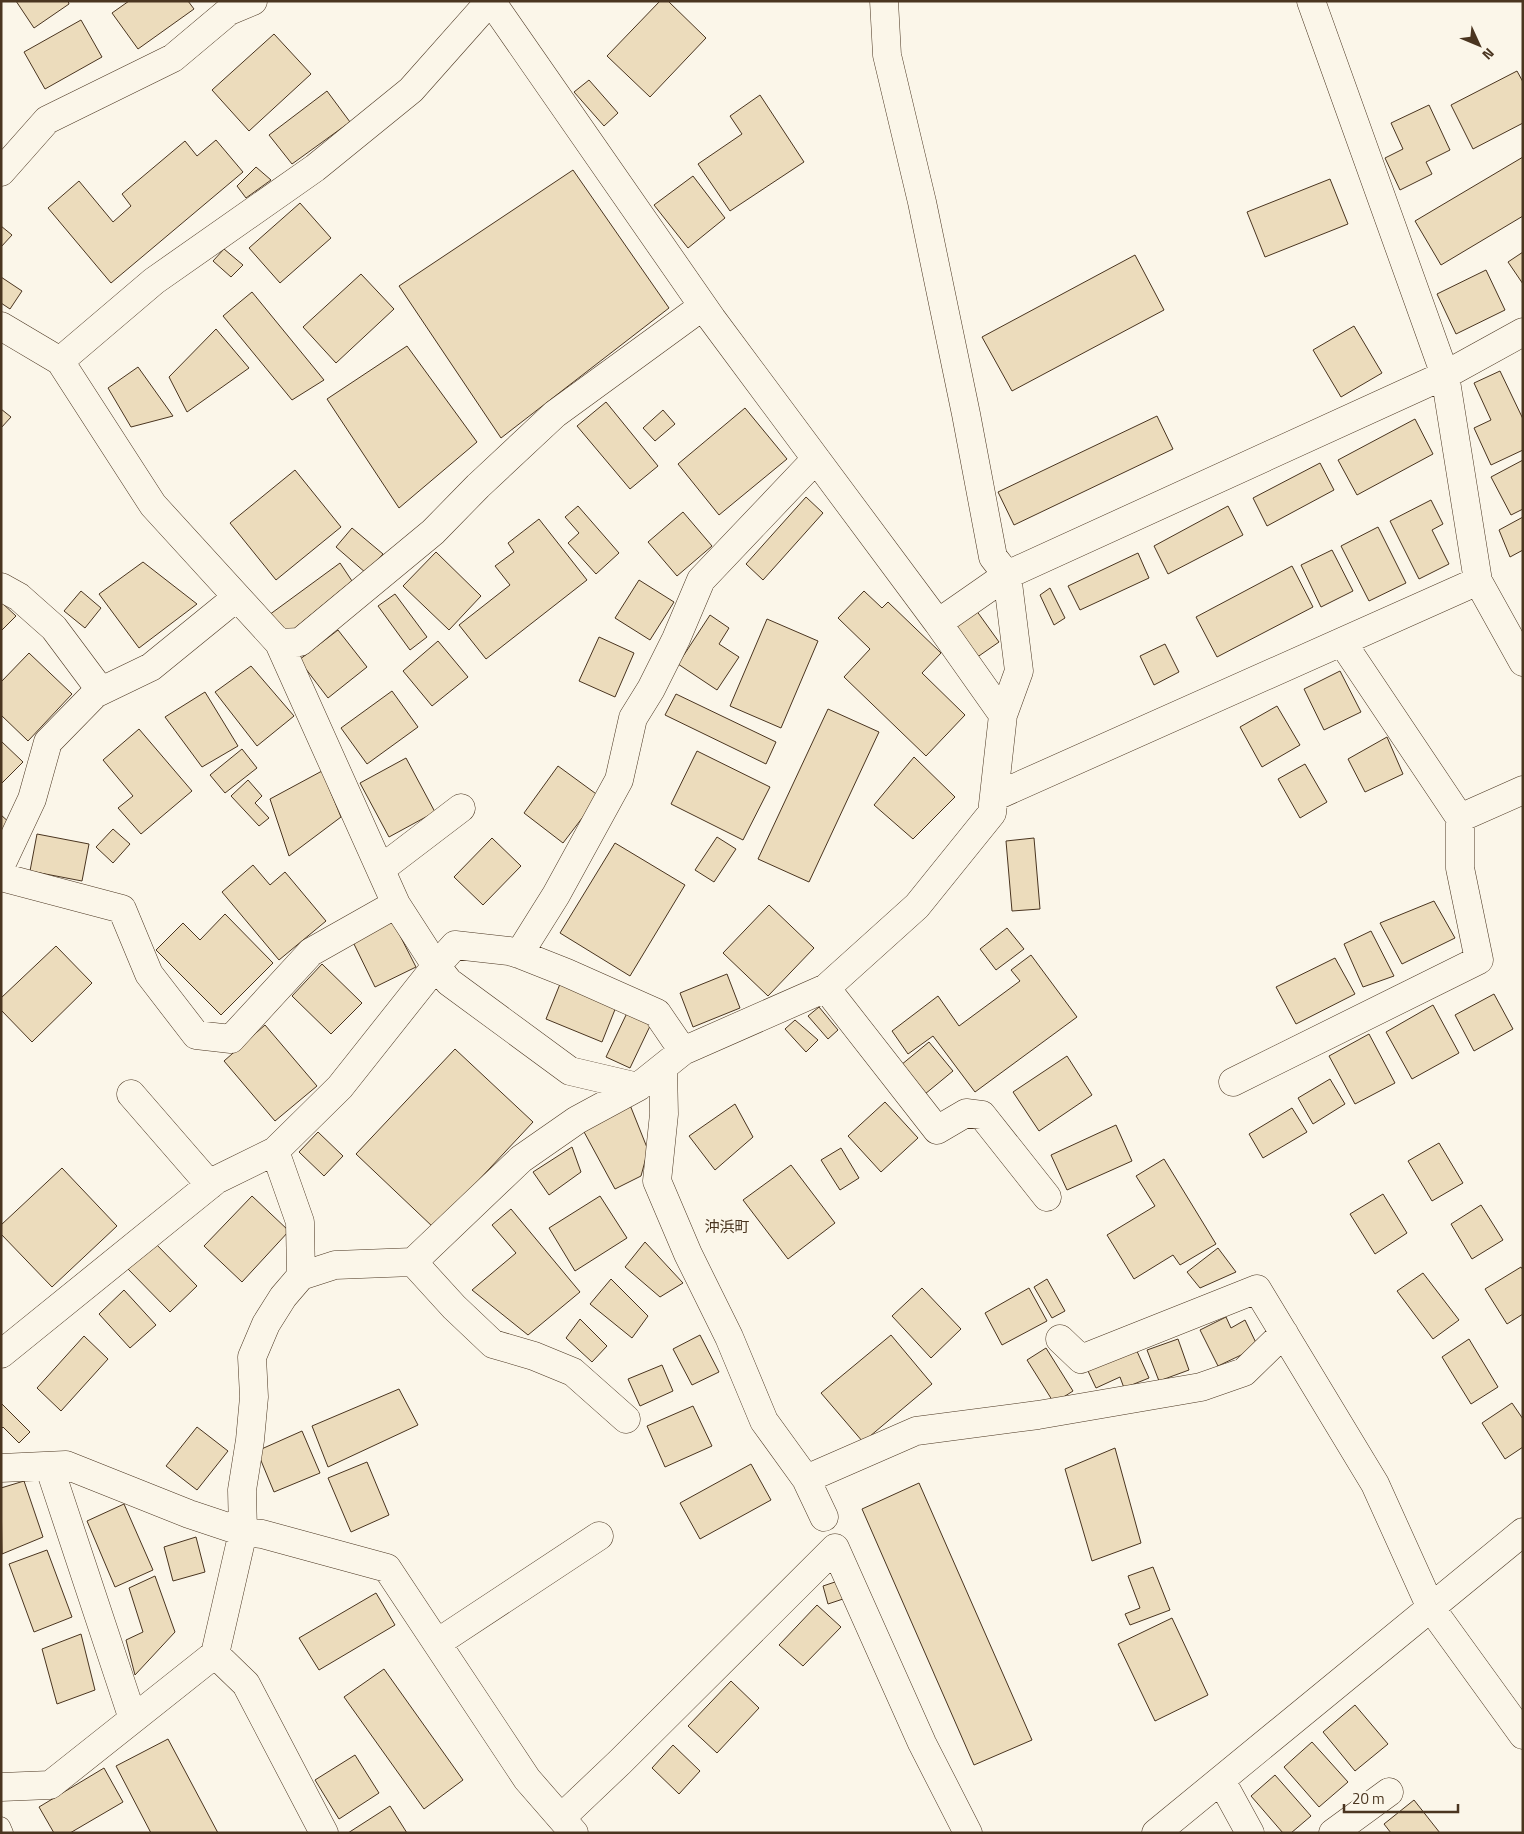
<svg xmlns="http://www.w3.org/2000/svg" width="1524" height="1834" viewBox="0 0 1524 1834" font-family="'Titillium Web','Noto Sans JP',sans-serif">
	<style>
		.building { fill: #ecdcbc; stroke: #4a3520 }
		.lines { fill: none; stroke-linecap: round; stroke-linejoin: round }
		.service-casing { stroke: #4a3520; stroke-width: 19 }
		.minor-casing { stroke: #4a3520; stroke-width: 29 }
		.service { stroke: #fbf6e9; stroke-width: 18 }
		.minor { stroke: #fbf6e9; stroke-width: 28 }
		.labels { text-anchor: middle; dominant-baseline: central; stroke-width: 4; stroke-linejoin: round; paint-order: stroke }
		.quarter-label { font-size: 15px; fill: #4a3520; stroke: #fbf6e9 }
	</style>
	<rect width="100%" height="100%" fill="#fbf6e9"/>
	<!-- building -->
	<path class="building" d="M16,1H68L69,4L34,28Z
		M129,1H188L194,9L138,49L112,13Z
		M660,1H668L706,38L650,97L607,56Z
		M81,20L102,57L45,89L24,52Z
		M274,34L311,74L249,131L212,90Z
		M1517,71L1523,82V123L1473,149L1451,105Z
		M589,80L618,113L604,126L574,92Z
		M327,91L350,122L292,164L269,135Z
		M760,95L804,162L730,211L698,164L742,134L730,116Z
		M1429,105L1450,150L1426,162L1432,174L1400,190L1385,158L1403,149L1391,123Z
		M216,140L243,172L111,283L48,208L79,181L113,222L131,206L122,194L185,141L197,156Z
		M1523,157V216L1441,265L1415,221Z
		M256,167L271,180L246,198L237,186Z
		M573,170L669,308L501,438L399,286Z
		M693,176L725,218L688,248L654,205Z
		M1330,179L1348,224L1265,257L1247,212Z
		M300,203L331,238L280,283L249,248Z
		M1,226L12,235L1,247Z
		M224,249L243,265L231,277L213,261Z
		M1523,252V284L1508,262Z
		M1135,255L1164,310L1012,391L982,337Z
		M1486,270L1505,310L1456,334L1437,294Z
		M361,274L394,309L336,363L303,327Z
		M1,277L22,291L10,309L1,303Z
		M252,292L324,380L292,400L223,316Z
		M1354,326L1382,373L1341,397L1313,350Z
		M216,329L249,368L187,412L169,377Z
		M407,346L477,442L399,508L327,399Z
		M138,367L173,416L131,427L108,388Z
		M1500,371L1523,419V450L1491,465L1474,428L1491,420L1474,383Z
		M606,402L658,466L630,489L577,426Z
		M745,408L787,459L719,515L678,464Z
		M1,409L11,417L1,428Z
		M663,410L675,424L655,441L643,428Z
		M1157,416L1173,449L1014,525L998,492Z
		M1415,419L1433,454L1357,495L1338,460Z
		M1523,460V509L1511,515L1491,477Z
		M1320,463L1334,490L1267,526L1253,498Z
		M295,470L341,527L276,580L230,523Z
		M806,497L823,513L763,580L746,564Z
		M1431,500L1443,524L1432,530L1449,564L1419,579L1390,521Z
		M578,506L619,553L596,574L568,543L579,533L565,517Z
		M1228,506L1243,535L1168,574L1154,546Z
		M683,512L712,546L677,576L648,542Z
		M1523,517V550L1510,557L1499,530Z
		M539,519L587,580L486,659L459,625L510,585L495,566L514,552L508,543Z
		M1378,527L1406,583L1369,601L1341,546Z
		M352,528L383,554L366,573L336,547Z
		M1332,550L1353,591L1321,607L1301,565Z
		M436,552L481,596L449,630L403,586Z
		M1138,553L1149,578L1080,610L1068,586Z
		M143,562L197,604L139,648L99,594Z
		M340,563L352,581L289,633L269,615Z
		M1292,566L1313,607L1217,657L1196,617Z
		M639,580L674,602L650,640L615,618Z
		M1050,588L1065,618L1054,625L1040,595Z
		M81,591L101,608L85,628L64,611Z
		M864,591L882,608L888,602L941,653L922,673L965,715L926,756L844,677L870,649L838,618Z
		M395,594L427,637L410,650L378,606Z
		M1,602L16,616L1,631Z
		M976,610L999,642L976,658L953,627Z
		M710,615L729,628L719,644L739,657L717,690L678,664Z
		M767,619L818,641L781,728L730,706Z
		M338,630L367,667L328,698L299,660Z
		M599,637L634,653L615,697L579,681Z
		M438,641L468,677L432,706L403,671Z
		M1165,644L1179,672L1154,685L1140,656Z
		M29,653L72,694L28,741L1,715V682Z
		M251,666L294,716L257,746L215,692Z
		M1340,671L1361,712L1324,730L1304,689Z
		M392,691L418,727L367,764L341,728Z
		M205,692L238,746L202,767L165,717Z
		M676,694L776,742L766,764L665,715Z
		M1277,706L1300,745L1262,767L1240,727Z
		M828,709L879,732L809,882L758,859Z
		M139,729L192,791L141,834L118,808L133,796L103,760Z
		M1387,737L1403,774L1365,792L1348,759Z
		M1,741L23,762L1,784Z
		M242,749L257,768L225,793L210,775Z
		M697,751L770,787L743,840L671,804Z
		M914,757L955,797L913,839L874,805Z
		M406,758L435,812L389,837L360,783Z
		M1305,764L1327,802L1300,818L1278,779Z
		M558,766L599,796L563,843L524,813Z
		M322,771L341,817L289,856L270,799Z
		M248,780L262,796L255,803L269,818L259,826L231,796Z
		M1,815L10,823L1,832Z
		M113,829L130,844L113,863L96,847Z
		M37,834L89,844L82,881L30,871Z
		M717,837L736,849L714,882L695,870Z
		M492,838L521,866L483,905L454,877Z
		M1034,838L1040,909L1012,911L1006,841Z
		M615,843L685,885L630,976L560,933Z
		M253,865L270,885L285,872L326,921L279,960L222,892Z
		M1434,901L1455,938L1402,964L1380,923Z
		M769,905L814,948L768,996L723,953Z
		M225,914L273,963L221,1015L156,950L183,923L200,940Z
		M392,920L416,967L375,987L352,940Z
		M1007,928L1024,949L996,970L980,949Z
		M1371,931L1394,976L1363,987L1344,944Z
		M56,946L92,983L32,1042L1,1010V998Z
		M1031,955L1077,1017L975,1092L933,1036L908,1054L892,1031L938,996L959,1026L1020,981L1011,970Z
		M1335,958L1355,994L1296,1024L1276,987Z
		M322,964L362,1003L331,1034L292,996Z
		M727,974L740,1008L693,1027L680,993Z
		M560,984L616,1007L602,1042L546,1019Z
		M1494,994L1513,1029L1474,1051L1455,1015Z
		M1433,1005L1459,1053L1412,1079L1386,1032Z
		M819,1007L838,1030L828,1039L808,1016Z
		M627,1013L651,1024L630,1068L606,1057Z
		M795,1020L818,1040L806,1052L785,1029Z
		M265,1025L317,1086L275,1121L224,1061Z
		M1369,1034L1395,1083L1355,1104L1329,1056Z
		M929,1042L953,1071L925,1094L901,1065Z
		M455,1049L533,1122L434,1228L356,1154Z
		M1067,1056L1092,1095L1039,1131L1013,1092Z
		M1330,1079L1345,1104L1313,1124L1298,1098Z
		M885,1102L918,1138L881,1172L848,1136Z
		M735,1104L753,1137L715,1170L689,1136Z
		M630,1105L648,1150L641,1176L615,1189L583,1130Z
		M1292,1108L1307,1132L1263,1158L1249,1134Z
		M1116,1125L1132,1161L1067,1190L1051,1155Z
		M318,1132L343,1156L324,1176L299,1152Z
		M1439,1143L1463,1183L1432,1201L1408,1161Z
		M572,1147L581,1172L549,1195L533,1172Z
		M841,1148L859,1178L840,1190L821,1160Z
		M1164,1159L1216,1244L1180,1265L1173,1255L1134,1279L1107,1235L1155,1206L1136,1176Z
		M791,1165L835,1223L788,1259L743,1200Z
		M62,1168L117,1226L52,1287L1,1234V1225Z
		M1383,1194L1407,1233L1375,1254L1350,1214Z
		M252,1196L289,1231L242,1282L204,1246Z
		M600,1196L627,1238L575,1271L549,1228Z
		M1481,1205L1503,1240L1472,1259L1451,1224Z
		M511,1209L580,1292L528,1335L472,1290L516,1253L492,1225Z
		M645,1242L683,1283L660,1297L625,1267Z
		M155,1243L197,1286L170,1312L128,1269Z
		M1218,1248L1236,1272L1200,1288L1187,1272Z
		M1521,1267L1523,1270V1314L1507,1324L1485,1289Z
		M1423,1273L1459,1320L1433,1339L1397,1291Z
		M611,1279L648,1316L632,1338L590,1304Z
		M1047,1279L1065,1311L1052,1318L1034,1287Z
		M922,1288L961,1329L931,1358L892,1316Z
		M1029,1288L1047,1321L1002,1345L985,1313Z
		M124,1290L156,1325L130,1348L99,1314Z
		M1226,1317L1231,1328L1245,1320L1258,1347L1218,1366L1200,1330Z
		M580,1319L607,1346L592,1362L566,1338Z
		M700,1335L719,1372L692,1385L673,1349Z
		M891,1335L932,1384L863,1442L821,1393Z
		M84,1336L108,1359L61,1411L37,1388Z
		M1178,1339L1189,1370L1159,1381L1147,1350Z
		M1469,1339L1498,1387L1471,1404L1442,1357Z
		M1046,1348L1073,1391L1054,1403L1027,1360Z
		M1136,1349L1149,1378L1124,1388L1120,1377L1096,1388L1088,1371Z
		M662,1365L673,1391L640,1406L628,1379Z
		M399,1389L418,1425L328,1467L312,1426Z
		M1,1403L30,1432L19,1443L3,1427L1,1429Z
		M1512,1403L1523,1419V1447L1505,1459L1482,1423Z
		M693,1406L712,1446L665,1467L647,1426Z
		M197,1427L228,1451L197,1490L166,1466Z
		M302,1431L320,1473L274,1492L257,1451Z
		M1115,1448L1141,1543L1092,1561L1065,1469Z
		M367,1462L389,1515L351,1532L328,1478Z
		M751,1464L771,1500L700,1539L680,1503Z
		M24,1481L43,1537L2,1554L1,1488Z
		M919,1483L1032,1740L974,1765L862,1509Z
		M124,1504L153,1570L115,1587L87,1521Z
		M196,1537L205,1572L173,1581L164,1547Z
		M47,1550L72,1617L34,1632L9,1564Z
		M1153,1567L1170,1610L1130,1625L1125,1614L1140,1608L1128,1576Z
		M155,1576L175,1632L135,1675L126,1640L143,1632L129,1588Z
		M838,1581L843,1599L828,1604L823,1586Z
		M376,1593L395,1625L319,1670L299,1638Z
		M817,1605L841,1627L803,1666L779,1645Z
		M1172,1618L1208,1695L1155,1721L1118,1644Z
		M81,1634L95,1690L57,1704L42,1649Z
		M384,1669L463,1780L424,1809L344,1697Z
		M731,1681L759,1708L717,1753L688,1726Z
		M1355,1705L1388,1744L1355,1771L1323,1732Z
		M168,1739L218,1833H151L116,1766Z
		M1312,1742L1348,1782L1319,1807L1284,1767Z
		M673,1745L700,1771L679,1794L652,1768Z
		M355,1755L379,1793L339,1819L315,1780Z
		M104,1768L123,1802L70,1833H54L39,1807Z
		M1275,1775L1311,1816L1291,1833H1283L1251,1796Z
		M1414,1800L1440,1833H1391L1384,1824Z
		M390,1806L407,1833H348Z"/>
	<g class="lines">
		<!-- service casing -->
		<g class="service-casing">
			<path id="service" d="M1,1826L4,1833"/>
		</g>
		<!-- minor casing -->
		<g class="minor-casing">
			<path id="minor" d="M491,1L712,319L938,623L1003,715
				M1311,1L1445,375L1478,581L1523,662
				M1,172L47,120L173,58L229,11L253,1
				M1,326L60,361L153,505L279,643L396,904L436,966L449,982L570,1071L638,1087L683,1051L826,988L917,906L992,813L1003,715L1019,671L1007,575L993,557L966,414L922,202L887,55L884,1
				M60,361L154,281L315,168L411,90L490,1
				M1,587L19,597L54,628L101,691
				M938,623L1007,575L1445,375L1523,332
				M1342,642L1460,818
				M279,643L300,642L433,532L478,486L555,414L703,306
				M994,797L1478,581
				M1,865L32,799L48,742L95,694L151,667L237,597
				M381,869L461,808
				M1,877L122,909L149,974L196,1035L231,1039L311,952L396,904
				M519,954L556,895L619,780L633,718L651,689L676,639L701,580L816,459
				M826,988L937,1130L966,1113L982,1115L1047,1197
				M663,1068L664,1114L657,1181L688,1254L729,1337L764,1421L806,1479L824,1517
				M1233,1082L1479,960L1460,868V818L1523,790
				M131,1094L210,1185
				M275,1151L300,1222L301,1276
				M413,1262L454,1307L493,1344L534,1356L573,1372L626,1419
				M1060,1339L1081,1359L1257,1289L1375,1484L1431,1608L1523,1735
				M1,1354L216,1180L275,1151L340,1087L436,966L455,945L509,951L519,954L567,973L657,1013L683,1051
				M49,1466L133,1719
				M1,1468L66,1465L189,1514L243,1532L262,1534L387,1568L527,1779L574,1833
				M806,1479L916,1431L1038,1415L1201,1387L1244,1372L1284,1333
				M437,1643L599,1536
				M215,1654L246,1684L324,1833
				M1221,1780L1250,1833
				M1,1787L50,1785L215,1654L243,1532L242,1490L250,1440L254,1397L252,1357L266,1324L283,1297L301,1276L335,1265L413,1262L521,1159L577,1120L638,1087
				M561,1818L620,1762L835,1548L922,1743L968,1833
				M1156,1833L1523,1532
				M1333,1833L1389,1792"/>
		</g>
		<!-- service -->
		<use href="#service" class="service"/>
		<!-- minor -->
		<use href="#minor" class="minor"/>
	</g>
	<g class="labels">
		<!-- quarter labels -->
		<g class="quarter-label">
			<text x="727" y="1226">沖浜町</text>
		</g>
	</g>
	<!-- border -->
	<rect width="1524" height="1834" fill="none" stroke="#4a3520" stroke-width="5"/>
	<!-- north arrow -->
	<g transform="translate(1479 45) rotate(134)" stroke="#fbf6e9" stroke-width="4" paint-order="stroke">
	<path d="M0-4L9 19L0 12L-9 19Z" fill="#4a3520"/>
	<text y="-8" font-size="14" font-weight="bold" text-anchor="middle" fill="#4a3520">N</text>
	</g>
	<!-- scale -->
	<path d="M1344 1804v8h114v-8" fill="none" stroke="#4a3520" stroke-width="2.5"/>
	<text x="1352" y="1804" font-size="15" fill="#4a3520" stroke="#fbf6e9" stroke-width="4" paint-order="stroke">20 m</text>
</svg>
